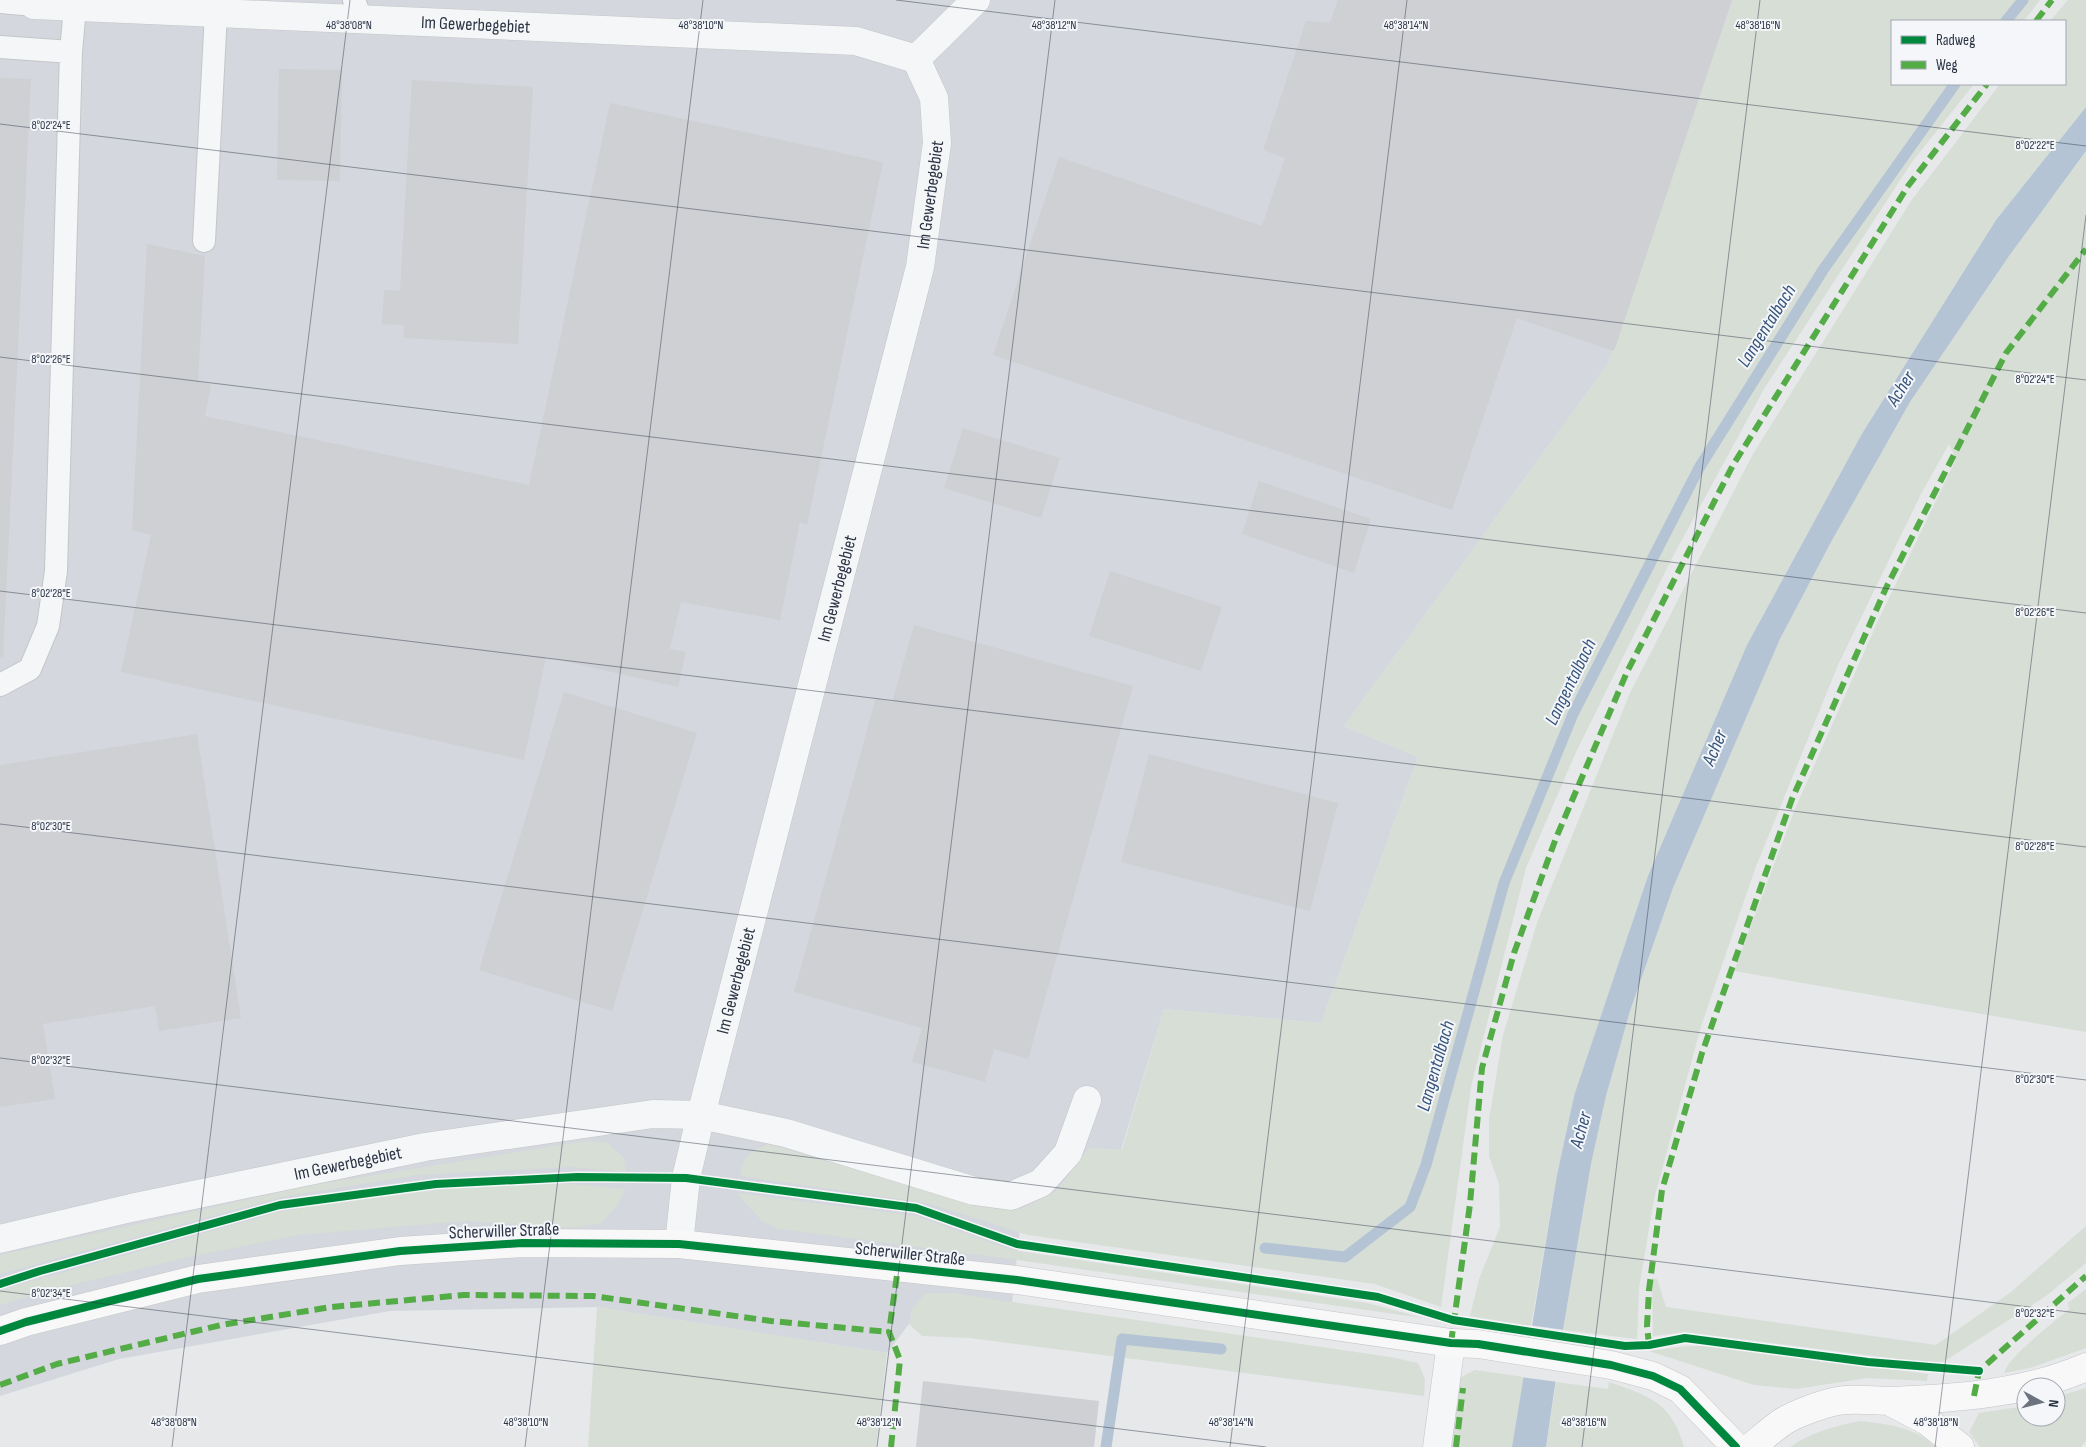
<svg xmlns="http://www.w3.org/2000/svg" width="2086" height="1447" viewBox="0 0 2086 1447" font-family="'Sofia Sans Condensed',sans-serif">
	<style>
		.built { fill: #d4d7dd }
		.green { fill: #d6ded6 }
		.water { fill: #b4c4d5 }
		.pier { fill: #e6e8ea }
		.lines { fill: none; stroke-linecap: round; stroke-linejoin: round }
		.stream { stroke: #b4c4d5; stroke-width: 11 }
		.building { fill: #ced0d3 }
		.lane-casing { stroke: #c4c6c8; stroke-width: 24 }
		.street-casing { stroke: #c4c6c8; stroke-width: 29 }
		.secondary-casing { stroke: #c4c6c8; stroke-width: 29 }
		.primary-casing { stroke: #c2c5c8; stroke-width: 29 }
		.lane { stroke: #f5f6f7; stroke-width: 22 }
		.street { stroke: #f5f6f7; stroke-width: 28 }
		.secondary { stroke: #f8f8f8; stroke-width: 28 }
		.primary { stroke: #f8f8f8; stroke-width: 28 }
		.quiet { stroke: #54ac47; stroke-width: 6; stroke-dasharray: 12 6; stroke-linecap: butt }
		.cycleway-casing { stroke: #f4f6f9; stroke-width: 11 }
		.cycleway { stroke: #00873e; stroke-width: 8 }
		.ticks { fill: none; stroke: #2b3445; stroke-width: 1; stroke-opacity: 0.45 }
		.labels { text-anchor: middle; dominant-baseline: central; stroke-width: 4; stroke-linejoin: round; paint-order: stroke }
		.street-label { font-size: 18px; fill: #2b3445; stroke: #f4f6f9 }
		.water-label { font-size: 19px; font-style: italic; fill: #34527a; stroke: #f4f6f9 }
		.ticks-label { font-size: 12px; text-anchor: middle; fill: #2b3445; stroke: #f4f6f9; stroke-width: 4; stroke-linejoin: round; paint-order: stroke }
	</style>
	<rect width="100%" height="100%" fill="#e6e8ea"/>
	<!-- built -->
	<path class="built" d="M0,0H1733L1608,364L1344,726L1418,757L1321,1023L1164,1009L1121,1150L1090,1148L1056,1192L1022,1209L1012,1303L951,1293L913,1307L909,1324L887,1353L597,1307L390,1311L119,1359L0,1396Z"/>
	<!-- green -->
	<path class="green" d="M1733,0H2040L2024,21H1892V84H1974L1912,162L1764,389L1672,558L1576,752L1526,868L1471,1087L1441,1307L1375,1284L1028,1235L927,1203L740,1176C744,1155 748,1152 768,1144L987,1208L1022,1209L1056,1192L1090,1148L1122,1150L1164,1009L1321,1023L1418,757L1344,726L1608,364Z
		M2068,0H2086V107L1996,220L1863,432L1574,1096L1557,1175L1531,1326L1470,1316L1479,1279L1500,1227L1499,1184L1489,1156V1120L1503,1035L1538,920L1630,693L1753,454L1911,201L2000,84H2065V21H2050Z
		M2086,151V1032L1734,971L1795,809L1877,623L1956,459L1949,444L1921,494L1838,665L1755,869L1702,1023L1654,1199L1639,1288L1637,1339L1563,1330L1591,1164L1606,1096L1630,1011L1673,888L1780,639L1830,544L1910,402L2009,256Z
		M585,1141L607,1142L624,1158L626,1172L571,1167L417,1175L282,1197L0,1274V1255L307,1186Z
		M436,1184H575L626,1189L618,1204L602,1223L573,1228L466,1221L299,1235L194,1256L50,1290L0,1305V1290L279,1212Z
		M736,1193L916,1216L1012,1250L1367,1303L1423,1318L1017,1260L779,1229L763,1222Z
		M2086,1226V1263L2046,1296L1943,1362L1929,1363L1685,1332L1653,1336L1652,1278L1657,1279L1666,1307L1936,1345L2011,1292Z
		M2086,1289V1348L2033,1367L2005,1373C2004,1360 2057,1320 2069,1309L2068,1303Z
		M926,1293H951L1390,1357L1418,1363L1425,1379L1424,1396L970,1338L922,1336L909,1324L913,1307Z
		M597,1307L887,1353L876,1447H588Z
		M1687,1346H1707L1928,1374L1927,1381L1867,1378L1796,1389L1754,1385L1649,1351Z
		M1475,1370L1524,1377L1512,1447H1445L1452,1382Z
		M1556,1382L1608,1389L1609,1382C1650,1396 1672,1403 1684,1447H1546Z
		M2086,1388V1441L2081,1447H1980L1969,1432L1979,1413L2026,1406V1417H2056V1397Z
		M1860,1421C1886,1424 1916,1427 1935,1447H1790C1812,1432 1835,1426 1860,1421Z"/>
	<!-- water -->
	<path class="water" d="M2086,107V151L2009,256L1910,402L1830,544L1780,639L1673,888L1630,1011L1606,1096L1591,1164L1563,1330L1546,1447H1512L1557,1175L1574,1096L1648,876L1747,645L1863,432L1996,220Z"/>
	<!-- pier -->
	<path class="pier" d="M1528,1325L1565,1330L1558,1382L1521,1377Z"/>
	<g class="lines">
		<!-- stream -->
		<path class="stream" d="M2006,21L2023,0
			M1265,1248L1345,1257L1410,1207L1426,1165L1504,883L1573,714L1699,468L1823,270L1955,84
			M1106,1447L1122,1339L1221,1349"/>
	</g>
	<!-- building -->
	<path class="building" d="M1338,0H1732L1614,351L1517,318L1452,510L993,355L1059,157L1262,226L1285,158L1263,150L1306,21L1330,23Z
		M279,69L342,70L340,181L277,180Z
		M0,78L31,79L3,658L0,657Z
		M412,80L533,87L518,344L403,338L404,325L382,324L384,290L400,291Z
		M610,103L883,162L807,525L800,522L780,620L681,602L670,649L686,652L678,687L546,657L524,760L121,672L151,535L132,530L147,244L205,256L198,381L211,385L205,416L529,485Z
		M963,428L1060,458L1041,518L944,488Z
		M1259,481L1371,519L1354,573L1242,534Z
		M1110,571L1222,607L1201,671L1089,636Z
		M914,625L1133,686L1028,1059L994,1049L985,1082L912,1062L922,1028L794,992L876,698L892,702Z
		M564,692L697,733L612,1011L479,970Z
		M197,734L241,1018L159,1031L155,1006L43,1024L55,1099L0,1107V765Z
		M1149,754L1338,803L1310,911L1121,862Z
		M923,1381L1099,1401L1094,1447H916Z"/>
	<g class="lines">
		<!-- lane casing -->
		<g class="lane-casing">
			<path id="lane" d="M354,0L361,19
				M0,2L34,5
				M0,47L71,52
				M204,241L216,13
				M0,685L30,669L48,626L56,571L71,52L75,7"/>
		</g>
		<!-- street casing -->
		<g class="street-casing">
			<g id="street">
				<path id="s1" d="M34,5L856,41L916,59"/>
				<path id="s2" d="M0,1239L131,1208L425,1147L653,1114L701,1115L786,1133L974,1191L1011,1196L1041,1183L1068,1153L1087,1100"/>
				<path id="s3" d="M679,1244L686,1178L701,1115L920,267L937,143L934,98L916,59L976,0"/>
				<path d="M1437,1447L1451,1343"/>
			</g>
		</g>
		<!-- secondary casing -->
		<g class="secondary-casing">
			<path id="secondary" d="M0,1331L26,1322L198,1279L400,1251L522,1243L679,1244L1017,1280L1451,1343L1478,1344L1611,1365L1653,1376L1680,1389L1736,1447"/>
		</g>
		<!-- primary casing -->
		<g class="primary-casing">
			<path id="primary" d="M1889,1401L1927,1421L1960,1447
				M1751,1447C1761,1439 1771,1430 1781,1423C1794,1414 1822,1404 1838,1401C1855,1398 1874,1401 1891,1401C1958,1398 2024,1394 2086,1367"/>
		</g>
		<!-- lane -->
		<use href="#lane" class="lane"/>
		<!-- street -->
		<use href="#street" class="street"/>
		<!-- secondary -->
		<use href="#secondary" class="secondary"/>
		<!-- primary -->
		<use href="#primary" class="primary"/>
		<!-- quiet -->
		<path class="quiet" d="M2036,21L2052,0
			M1451,1343L1470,1204L1482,1068L1514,953L1556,838L1627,672L1733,465L1908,186L1987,84
			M1649,1345L1647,1326L1649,1290L1662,1190L1702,1053L1792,799L1886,588L2006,353L2086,249
			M0,1385L57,1364L221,1325L331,1307L464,1295L593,1296L771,1321L889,1332
			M1974,1396L1979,1371L2086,1276
			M891,1447L900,1360L889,1332L898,1268
			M1456,1447L1463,1388"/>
		<!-- cycleway casing -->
		<g class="cycleway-casing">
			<path id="cycleway" d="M0,1284L40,1271L280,1205L436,1184L577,1177L686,1178L916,1208L1017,1244L1378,1297L1453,1320L1625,1346L1649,1345L1685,1338L1868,1362L1979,1371
				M0,1331L26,1322L198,1279L400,1251L522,1243L679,1244L1017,1280L1451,1343L1478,1344L1611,1365L1653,1376L1680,1389L1736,1447"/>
		</g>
		<!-- cycleway -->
		<use href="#cycleway" class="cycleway"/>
	</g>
	<!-- ticks -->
	<path class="ticks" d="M896,0L2086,146M0,124L2086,380M0,357L2086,613M0,591L2086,847M0,824L2086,1080M0,1058L2086,1314M0,1291L1266,1447M172,1447L350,0M525,1447L703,0M877,1447L1055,0M1230,1447L1407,0M1582,1447L1760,0M1935,1447L2086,215"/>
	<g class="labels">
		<!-- street labels -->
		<g class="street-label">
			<text stroke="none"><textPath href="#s1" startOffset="442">Im Gewerbegebiet</textPath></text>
			<text stroke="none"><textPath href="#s3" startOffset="1080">Im Gewerbegebiet</textPath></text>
			<text stroke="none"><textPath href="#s3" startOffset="675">Im Gewerbegebiet</textPath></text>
			<text stroke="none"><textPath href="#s3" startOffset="270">Im Gewerbegebiet</textPath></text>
			<text stroke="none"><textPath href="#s2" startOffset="356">Im Gewerbegebiet</textPath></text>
			<text transform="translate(504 1231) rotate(-2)">Scherwiller Straße</text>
			<text transform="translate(910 1254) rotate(6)">Scherwiller Straße</text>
		</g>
		<!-- water labels -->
		<g class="water-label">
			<text transform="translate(1767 326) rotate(-58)">Langentalbach</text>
			<text transform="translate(1901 389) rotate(-58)">Acher</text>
			<text transform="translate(1571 682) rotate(-64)">Langentalbach</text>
			<text transform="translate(1715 748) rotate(-67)">Acher</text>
			<text transform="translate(1436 1066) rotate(-74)">Langentalbach</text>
			<text transform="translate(1581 1130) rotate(-75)">Acher</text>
		</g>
	</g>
	<g class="ticks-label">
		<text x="349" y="29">48°38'08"N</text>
		<text x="701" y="29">48°38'10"N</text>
		<text x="1054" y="29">48°38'12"N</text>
		<text x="1406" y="29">48°38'14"N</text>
		<text x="1758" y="29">48°38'16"N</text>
		<text x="51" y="129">8°02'24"E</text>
		<text x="2035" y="149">8°02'22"E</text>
		<text x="51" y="363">8°02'26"E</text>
		<text x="2035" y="383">8°02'24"E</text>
		<text x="51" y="597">8°02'28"E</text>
		<text x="2035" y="616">8°02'26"E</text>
		<text x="51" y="830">8°02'30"E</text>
		<text x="2035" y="850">8°02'28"E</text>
		<text x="51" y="1064">8°02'32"E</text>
		<text x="2035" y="1083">8°02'30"E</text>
		<text x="51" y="1297">8°02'34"E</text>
		<text x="2035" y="1317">8°02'32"E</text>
		<text x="174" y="1426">48°38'08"N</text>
		<text x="526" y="1426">48°38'10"N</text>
		<text x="879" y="1426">48°38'12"N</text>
		<text x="1231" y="1426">48°38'14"N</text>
		<text x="1584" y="1426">48°38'16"N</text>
		<text x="1936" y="1426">48°38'18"N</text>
	</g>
	<!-- legend -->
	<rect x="1891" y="20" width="175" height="65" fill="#f4f6f9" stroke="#a4a8b1"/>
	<rect x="1901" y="36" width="25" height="8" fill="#00873e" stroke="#a4a8b1"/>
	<text x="1936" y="45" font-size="15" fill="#2b3445">Radweg</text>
	<rect x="1901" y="61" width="25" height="8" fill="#54ac47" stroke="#a4a8b1"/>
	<text x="1936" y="70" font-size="15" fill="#2b3445">Weg</text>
	<!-- north arrow -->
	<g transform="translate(2041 1402) rotate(97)"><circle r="24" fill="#f4f6f9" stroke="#a4a8b1"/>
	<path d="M0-4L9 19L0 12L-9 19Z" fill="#6c737f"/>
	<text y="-8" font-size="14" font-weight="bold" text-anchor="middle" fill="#2b3445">N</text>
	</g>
</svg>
